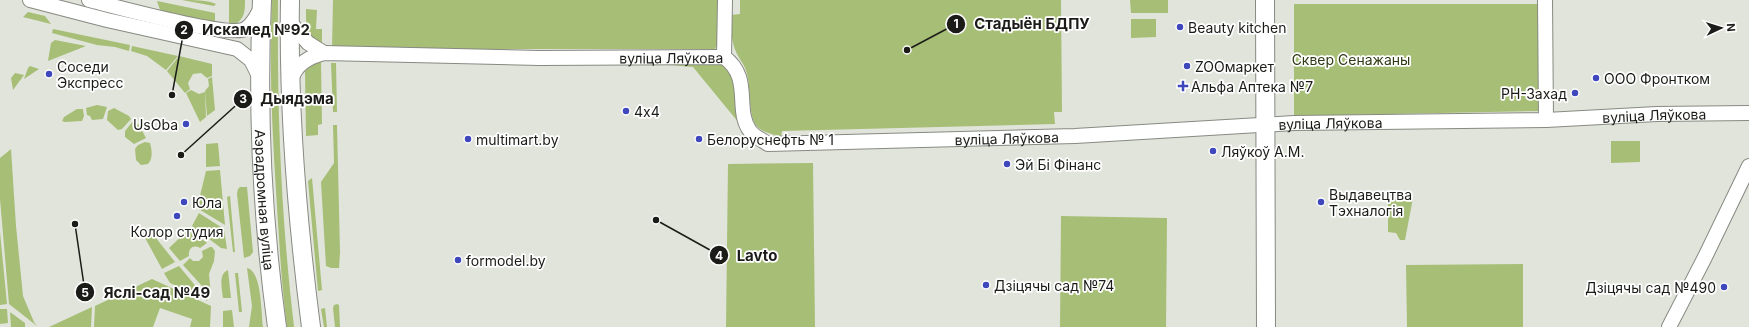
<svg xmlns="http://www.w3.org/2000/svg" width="1749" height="327" viewBox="0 0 1749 327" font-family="Inter,sans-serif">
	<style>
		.green { fill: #a7be76 }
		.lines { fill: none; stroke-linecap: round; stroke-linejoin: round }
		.minor-casing { stroke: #878a82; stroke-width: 16 }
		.major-casing { stroke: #878a82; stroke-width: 20 }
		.minor { stroke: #fff; stroke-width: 14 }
		.major { stroke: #fff; stroke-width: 18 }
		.poi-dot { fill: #3e48bc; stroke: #fff; stroke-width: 1.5 }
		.labels { text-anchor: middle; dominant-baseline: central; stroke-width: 3.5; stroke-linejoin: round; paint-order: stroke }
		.poi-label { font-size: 14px; fill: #1b1c18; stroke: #fff; text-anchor: start }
		.street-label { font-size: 14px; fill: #1b1c18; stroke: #fff }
		.park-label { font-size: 14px; fill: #303b16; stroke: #fff }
		.leader { fill: none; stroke: #1b1c18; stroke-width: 1.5 }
		.callout-dot { fill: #1b1c18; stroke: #fff; stroke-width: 1.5 }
		.mark-label { font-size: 12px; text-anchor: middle; font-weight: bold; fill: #fff }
		.callout-label { font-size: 15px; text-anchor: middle; font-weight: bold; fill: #1b1c18; stroke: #fff; stroke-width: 3.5; stroke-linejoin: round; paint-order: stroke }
	</style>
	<rect width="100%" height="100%" fill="#e1e4db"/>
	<!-- green -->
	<path class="green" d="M182,0C192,0 209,0 216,4L214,6Z
		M229,0H245C245,11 245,19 234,25L229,24Z
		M272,0H278C277,109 281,218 294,327H287C281,282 279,237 276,191C272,127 269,64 272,0Z
		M333,0H721L722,35L715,49H332Z
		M740,0H1061L1062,112H1054L1055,124L782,131L781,137C772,134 761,132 756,125C749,115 750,92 748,79C746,66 743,65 737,54C731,42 731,28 731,15L740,14Z
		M1130,0H1168V13H1131Z
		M157,1L215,13V25L160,10Z
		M1294,4H1540L1542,111L1294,116Z
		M306,9L317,10L316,29H322V47C305,42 306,24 306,9Z
		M28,12L45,16L51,24L23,17Z
		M1131,19H1156V37L1131,38Z
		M53,29L130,45L129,51L115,47L97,45L52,33Z
		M55,40L86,46L48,61L51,43Z
		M132,46L178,56L166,70L147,56L131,51Z
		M179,56L212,64V76L207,78L201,73L193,74L188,83L190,89L185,93L167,71Z
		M321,61L322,124L318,125V135L306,136L305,71L311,64Z
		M331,63H336L337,112H333Z
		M670,63H723L734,75L739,123L693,67L669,65Z
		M30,66L39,69L24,79L28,68Z
		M15,73L24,75L13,90L11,78Z
		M212,77L215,110L207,116L205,91L209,86L208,79Z
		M191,90L199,94L205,92L206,117L200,122L186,93Z
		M97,105L107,107L103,119L92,120L90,116L87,115L86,108Z
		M114,108L129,116L131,119L122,129L118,130L107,120L108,111Z
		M77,109H83L84,116L82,121L65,122L62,121L64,117Z
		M133,121L139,125L146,138L134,144L125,137V131Z
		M333,125H337L340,252L339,268H331L326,266L321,182L334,163Z
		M1611,141H1640V162L1611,163Z
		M145,142L150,143C152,150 153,159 148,164L141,165L136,160L135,149L138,145Z
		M218,143L220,166L206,167V144Z
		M11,149L16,226L23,296L34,322L37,326L9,304L0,199V158Z
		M813,163L815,327H726L728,164Z
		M220,170L225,225L197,208L206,171Z
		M312,178L322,290L318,291L308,181Z
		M240,187H247L253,252L250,256L244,258L237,194L238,189Z
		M230,196L235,252H233L227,197Z
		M1413,198L1405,240H1400L1396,233L1388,232V199Z
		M199,213L224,229L227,249L221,248L192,226Z
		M1061,216L1167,218L1166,327H1060Z
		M189,229L207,243L200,248C193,244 188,249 189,256L180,261L169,248Z
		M0,232L7,304L0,305Z
		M152,233L175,262L162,269L144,236Z
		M210,247H212L215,251L214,261L209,274L211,296L183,265L190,258L193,261H199L203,257L202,251Z
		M1523,264V327H1407L1406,265Z
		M179,266L208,301L170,283L164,273Z
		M247,268C262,271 261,313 263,327H249L252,306Z
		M228,270L231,298H223C222,289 218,274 228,270Z
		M235,273H238L242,312H239Z
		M152,279L211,306L210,327H190L192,319L160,308L153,327H94L95,306Z
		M337,304L339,305L340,327H335L333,308L334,305Z
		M92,307L91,327H49Z
		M325,308L327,327H324L321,309Z
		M0,309H7L8,323L0,324Z
		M232,310L234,327H223V311Z
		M10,312L25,323V327H11Z"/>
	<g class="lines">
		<!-- minor casing -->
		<g class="minor-casing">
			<g id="minor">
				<path d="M30,0L107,20L237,49L251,60L259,76"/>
				<path d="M89,0C113,6 229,38 245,29C253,25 257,15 261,8"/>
				<path d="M1545,0L1546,120"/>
				<path d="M290,22L308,43L324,53"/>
				<path d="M724,57L725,0"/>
				<path id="s1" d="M291,81C295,64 309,57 324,53L539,58L724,57C753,78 734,109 750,131C755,137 762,140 768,144L1075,136L1294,123L1546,120L1657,114L1749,113"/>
				<path d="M1669,327L1705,257L1749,166"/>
			</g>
		</g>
		<!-- major casing -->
		<g class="major-casing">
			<g id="major">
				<path id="s2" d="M262,0C257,110 262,218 277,327"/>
				<path d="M290,0C288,109 297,219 311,327"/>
				<path d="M1265,0L1266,327"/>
			</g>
		</g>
		<!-- minor -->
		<use href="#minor" class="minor"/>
		<!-- major -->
		<use href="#major" class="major"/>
	</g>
	<!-- markers -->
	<g class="poi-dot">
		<circle cx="1180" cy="27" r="4"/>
		<circle cx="1187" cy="66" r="4"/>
		<circle cx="49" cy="74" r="4"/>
		<circle cx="1596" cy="78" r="4"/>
		<path d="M1181 80h4v4h4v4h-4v4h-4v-4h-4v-4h4z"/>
		<circle cx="1575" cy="93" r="4"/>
		<circle cx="626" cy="111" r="4"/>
		<circle cx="186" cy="124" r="4"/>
		<circle cx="468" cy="139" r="4"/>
		<circle cx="699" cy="139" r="4"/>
		<circle cx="1213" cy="151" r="4"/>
		<circle cx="1007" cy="164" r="4"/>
		<circle cx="184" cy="202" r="4"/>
		<circle cx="1321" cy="202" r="4"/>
		<circle cx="177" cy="216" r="4"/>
		<circle cx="458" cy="260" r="4"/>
		<circle cx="986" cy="285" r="4"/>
		<circle cx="1724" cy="287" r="4"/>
	</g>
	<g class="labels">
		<!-- poi labels -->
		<g class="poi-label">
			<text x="1188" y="27">Beauty kitchen</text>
			<text x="57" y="66">Соседи<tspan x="57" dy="16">Экспресс</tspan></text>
			<text x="1195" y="66">ZOOмаркет</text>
			<text x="1604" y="78">ООО Фронтком</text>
			<text x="1191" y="86">Альфа Аптека №7</text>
			<text x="1567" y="93" text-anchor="end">РН-Захад</text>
			<text x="634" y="111">4х4</text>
			<text x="178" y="124" text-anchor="end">UsOba</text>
			<text x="476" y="139">multimart.by</text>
			<text x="707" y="139">Белоруснефть № 1</text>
			<text x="1221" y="151">Ляўкоў А.М.</text>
			<text x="1015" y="164">Эй Бі Фінанс</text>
			<text x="1329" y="194">Выдавецтва<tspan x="1329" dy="16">Тэхналогія</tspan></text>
			<text x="192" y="202">Юла</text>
			<text x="177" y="231" text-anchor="middle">Колор студия</text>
			<text x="466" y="260">formodel.by</text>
			<text x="994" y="285">Дзіцячы сад №74</text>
			<text x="1716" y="287" text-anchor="end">Дзіцячы сад №490</text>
		</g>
		<!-- street labels -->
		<g class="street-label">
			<text stroke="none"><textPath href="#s1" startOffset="393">вуліца Ляўкова</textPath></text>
			<text stroke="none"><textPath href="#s1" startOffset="1436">вуліца Ляўкова</textPath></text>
			<text stroke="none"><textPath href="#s1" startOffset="1112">вуліца Ляўкова</textPath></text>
			<text stroke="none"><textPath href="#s1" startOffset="788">вуліца Ляўкова</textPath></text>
			<text stroke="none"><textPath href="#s2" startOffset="200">Аэрадромная вуліца</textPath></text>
		</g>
		<!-- park labels -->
		<g class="park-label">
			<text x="1351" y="59">Сквер Сенажаны</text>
		</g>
	</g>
	<!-- callouts -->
	<path class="leader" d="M907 50L956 24M172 95L184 30M181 155L243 99M656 220L719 255M75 224L85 292"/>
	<g class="callout-dot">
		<circle cx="907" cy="50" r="4"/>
		<circle cx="172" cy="95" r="4"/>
		<circle cx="181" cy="155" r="4"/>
		<circle cx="656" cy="220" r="4"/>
		<circle cx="75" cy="224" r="4"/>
		<circle cx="956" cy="24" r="10"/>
		<circle cx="184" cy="30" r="10"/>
		<circle cx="243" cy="99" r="10"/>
		<circle cx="719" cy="255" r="10"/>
		<circle cx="85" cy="292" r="10"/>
	</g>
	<g class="mark-label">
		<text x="956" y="28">1</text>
		<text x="184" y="34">2</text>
		<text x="243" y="103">3</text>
		<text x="719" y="260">4</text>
		<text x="85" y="297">5</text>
	</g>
	<g class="callout-label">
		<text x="1032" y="29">Стадыён БДПУ</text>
		<text x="256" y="35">Искамед №92</text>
		<text x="297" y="104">Дыядэма</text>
		<text x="757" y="261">Lavto</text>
		<text x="157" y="298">Яслі-сад №49</text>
	</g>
	<!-- north arrow -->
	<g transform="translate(1721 28) rotate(86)" stroke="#ffffff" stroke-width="3" paint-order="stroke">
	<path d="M0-3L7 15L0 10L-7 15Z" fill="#1b1c18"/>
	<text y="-6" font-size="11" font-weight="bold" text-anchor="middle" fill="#1b1c18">N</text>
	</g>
</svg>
